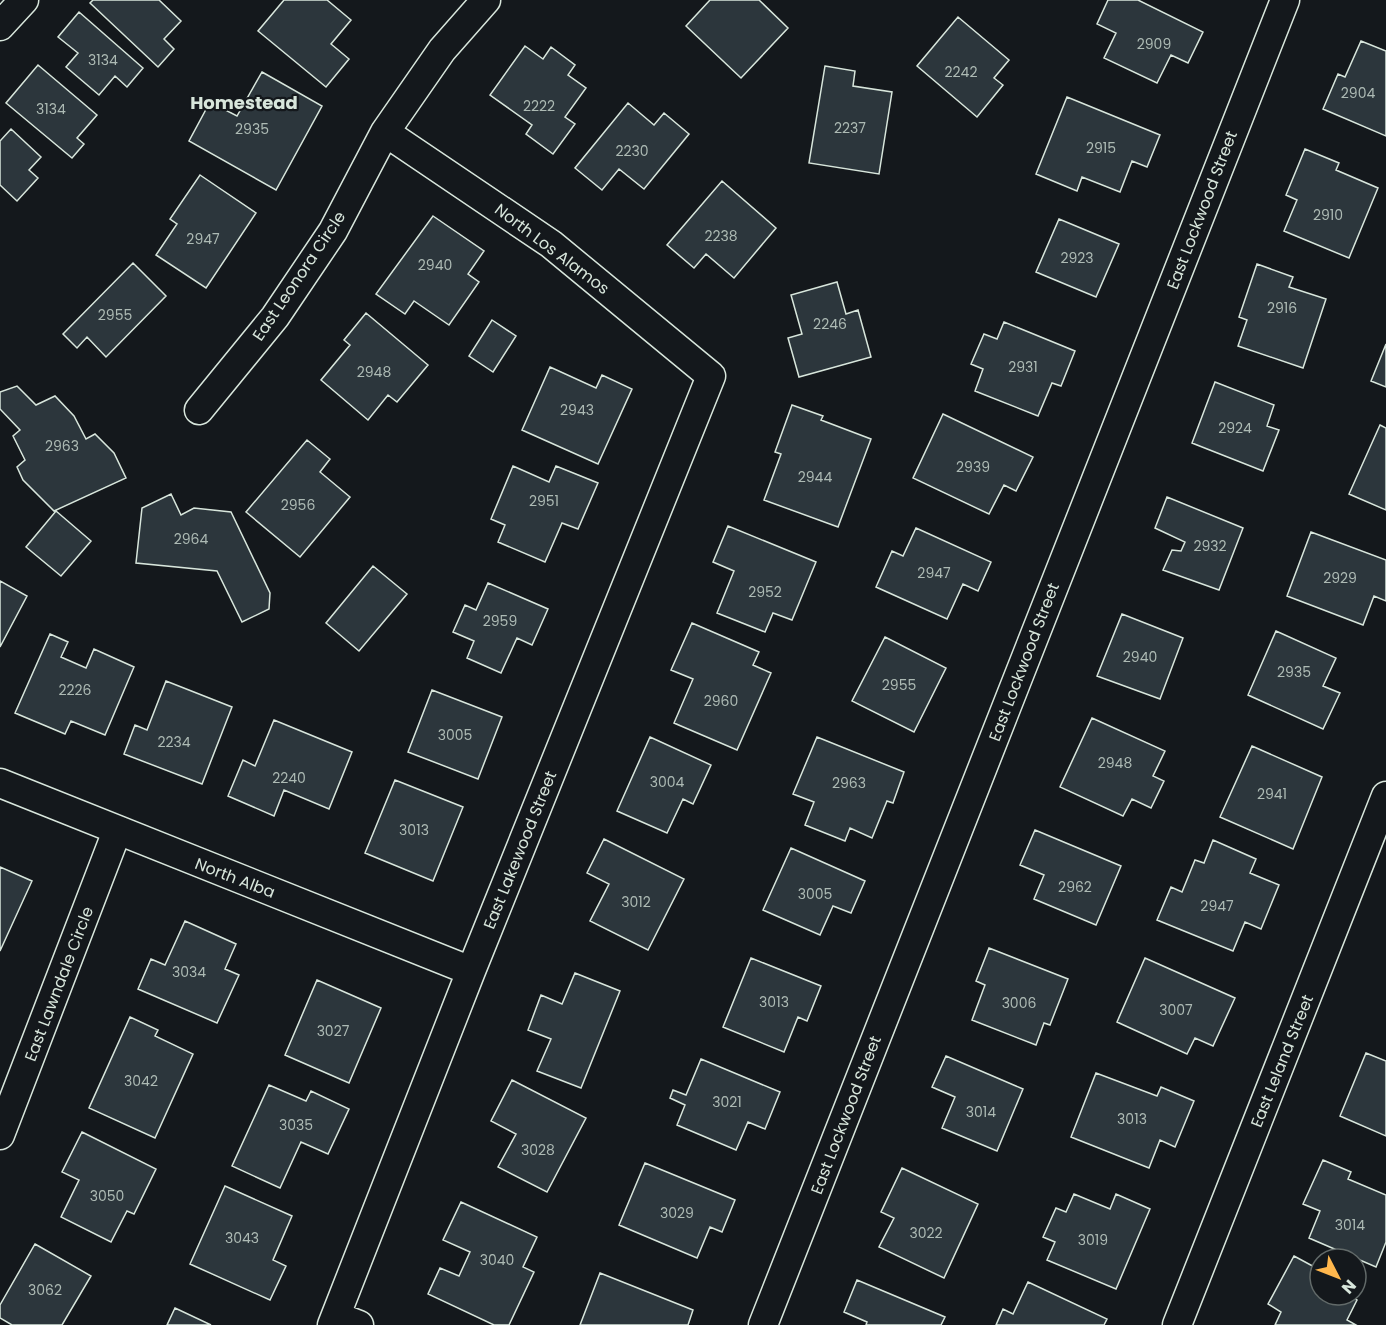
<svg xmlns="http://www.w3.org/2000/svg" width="1386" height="1325" viewBox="0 0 1386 1325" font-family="Poppins,sans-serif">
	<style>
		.building { fill: #2c363c; stroke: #d8e6dc; stroke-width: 1.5 }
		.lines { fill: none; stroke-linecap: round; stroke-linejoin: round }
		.minor-casing { stroke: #d8e6dc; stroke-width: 31 }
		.minor { stroke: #14181c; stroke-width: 28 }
		.labels { text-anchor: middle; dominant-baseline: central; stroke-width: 4.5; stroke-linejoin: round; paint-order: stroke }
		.number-label { font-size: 14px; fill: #adbab4 }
		.street-label { font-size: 16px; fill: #d8e6dc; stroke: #14181c }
		.neighbourhood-label { font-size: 18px; font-weight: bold; fill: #d8e6dc; stroke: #14181c }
	</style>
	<rect width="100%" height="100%" fill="#14181c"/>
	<!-- building -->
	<path class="building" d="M93,0H159L181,21L164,39L174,49L158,67L90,3Z
		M284,0H327L351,20L331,44L349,59L326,87L258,31Z
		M710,0H759L788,28L741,78L686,26Z
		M1108,0H1138L1203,32L1188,63L1171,55L1157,83L1104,58L1116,33L1097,24Z
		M79,12L143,68L127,87L115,76L99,95L66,67L78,53L58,37Z
		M958,17L1009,60L994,78L1003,85L977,117L917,66Z
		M1361,41L1386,51V136L1323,109L1338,74L1345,77Z
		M525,46L543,59L551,47L575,65L568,75L586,88L565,117L575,124L553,154L526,134L532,125L490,95Z
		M38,65L97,115L77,138L84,144L72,158L6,103Z
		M825,66L855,71L853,86L892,92L879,174L809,163Z
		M262,72L322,106L276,190L189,141L210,102L237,116Z
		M1067,97L1160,135L1147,167L1132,161L1120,192L1082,177L1077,191L1036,174Z
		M628,103L654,125L664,113L689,134L644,189L619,169L602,190L575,168Z
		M11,129L41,157L29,170L38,178L17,201L0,185V141Z
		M1305,149L1339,163L1336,170L1378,188L1349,258L1284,231L1297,200L1286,195Z
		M200,175L256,213L206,288L156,255L177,224L170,219Z
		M722,181L776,228L734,278L706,254L694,268L667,245Z
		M433,216L484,251L468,274L479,282L449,325L414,301L405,314L376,294Z
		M1059,219L1119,244L1096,297L1036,272Z
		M133,263L166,296L106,357L87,337L77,348L63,334Z
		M1257,264L1293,277L1289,287L1326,299L1303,368L1238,346L1247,320L1239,317Z
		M837,282L846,314L858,310L871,357L799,377L788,338L802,334L791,295Z
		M366,313L428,365L397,402L388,395L368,420L321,380L350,345L344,340Z
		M492,320L516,336L493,372L469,356Z
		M1004,322L1075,351L1061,386L1052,383L1038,416L975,391L983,369L971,364L984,334L997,339Z
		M1386,344V387L1371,381Z
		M550,367L596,388L602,375L632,389L598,464L522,430Z
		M1215,382L1274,405L1267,426L1279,430L1263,471L1192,443Z
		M17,386L36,405L55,396L74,416L86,439L95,434L114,453L126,478L54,511L23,480L17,467L25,460L13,436L20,430L0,409V392Z
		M792,405L823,416L821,420L871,439L838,527L764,500L781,454L775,452Z
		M943,414L1033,457L1016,491L1004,485L989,514L913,478Z
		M1380,425L1386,428V510L1349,494Z
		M307,440L330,459L320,472L350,497L300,557L246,512Z
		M513,466L549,482L556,466L598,483L578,529L562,523L545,562L498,542L505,525L491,519Z
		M171,494L181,515L194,508L231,512L270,593L269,609L242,622L217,571L136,563L142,508Z
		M1167,497L1243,528L1219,590L1163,570L1172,550L1181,551L1185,542L1155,528Z
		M56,511L91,541L61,576L26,547Z
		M728,526L816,562L792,620L773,613L765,632L717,613L734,571L713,562Z
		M916,528L991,562L978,591L963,584L947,619L876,587L892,551L903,556Z
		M1311,532L1386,560V601L1374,596L1363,625L1287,596Z
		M373,566L407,594L359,651L326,623Z
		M0,581L27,596L0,647Z
		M488,583L548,609L532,645L517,638L501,673L467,658L474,641L453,632L465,605L476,610Z
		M1122,614L1183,638L1160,699L1097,676Z
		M692,623L759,652L753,665L771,673L737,750L674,723L693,679L671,670Z
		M1276,631L1336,658L1323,686L1340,693L1323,729L1248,695Z
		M50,634L68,642L61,657L86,668L94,649L134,667L105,735L71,721L65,734L15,713Z
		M885,637L946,668L914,732L852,701Z
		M166,681L232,707L202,784L124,754L135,725L147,730Z
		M432,690L502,717L478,779L408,752Z
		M1092,718L1165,751L1153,776L1164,781L1151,808L1132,799L1123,816L1060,787Z
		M274,720L352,752L329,809L284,790L274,816L228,796L243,760L255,766Z
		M650,737L711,765L693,804L683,799L667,833L617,811Z
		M817,737L904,772L893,803L887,801L872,838L850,828L845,841L805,825L814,802L793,794Z
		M1252,746L1322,777L1293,849L1220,817Z
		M395,780L463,807L433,881L365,853Z
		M1035,830L1121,866L1096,925L1034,899L1044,875L1020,865Z
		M604,839L684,879L648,950L590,921L609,884L587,873Z
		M1213,840L1256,859L1250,873L1279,885L1261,929L1245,922L1233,951L1157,920L1171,887L1182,892L1195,860L1204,863Z
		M791,848L865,881L851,913L833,906L820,935L763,910Z
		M0,867L32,881L0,951Z
		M185,921L236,944L225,969L239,975L217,1023L138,989L151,959L165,965Z
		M989,948L1068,979L1050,1025L1044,1023L1036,1045L972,1020L985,985L976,981Z
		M751,958L821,986L807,1021L798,1017L784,1052L723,1027Z
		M1145,958L1235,998L1213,1046L1195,1038L1187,1054L1117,1022Z
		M575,973L620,991L581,1088L537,1071L551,1039L528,1030L541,995L562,1004Z
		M317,980L381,1008L349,1083L285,1055Z
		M130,1017L158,1030L155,1036L193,1054L155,1138L89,1108Z
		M1366,1053L1386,1061V1136L1340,1116Z
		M946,1056L1023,1089L997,1151L942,1128L955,1097L932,1087Z
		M701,1059L780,1092L765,1129L748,1122L736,1150L677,1125L685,1105L670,1098L673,1090L686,1095Z
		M1096,1073L1157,1096L1161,1087L1194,1101L1175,1147L1160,1140L1149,1168L1071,1137Z
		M512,1080L586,1118L547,1192L498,1167L516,1134L491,1121Z
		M269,1085L306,1101L311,1091L349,1109L328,1154L301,1142L280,1188L232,1166Z
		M82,1132L156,1169L134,1214L127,1211L111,1242L61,1217L79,1180L62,1172Z
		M1323,1160L1351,1172L1348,1179L1386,1195V1242L1376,1267L1309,1238L1320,1211L1303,1204Z
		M645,1163L735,1200L722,1232L710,1227L697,1258L619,1225Z
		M902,1168L978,1204L944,1278L879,1247L894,1218L881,1212Z
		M225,1186L292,1216L273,1260L286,1266L270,1300L190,1264Z
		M1074,1194L1110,1209L1116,1194L1150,1209L1116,1289L1047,1260L1055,1242L1043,1237L1056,1208L1066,1212Z
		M461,1202L537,1237L523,1267L534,1272L509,1325H494L428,1294L440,1268L459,1276L470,1252L443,1240Z
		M35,1244L91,1276L62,1325H12L0,1318V1305Z
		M1294,1256L1320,1270V1295H1348L1357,1300L1347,1320L1356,1325H1275L1281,1312L1268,1304Z
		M600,1273L693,1310L688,1325H580Z
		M857,1280L945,1317L941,1325H866L867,1322L844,1312Z
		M1028,1282L1107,1319L1104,1325H996L1003,1309L1013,1314Z
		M175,1308L211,1325H167Z"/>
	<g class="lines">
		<!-- minor casing -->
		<g class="minor-casing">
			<path id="minor" d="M0,26L24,0
				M199,410L275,317L333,231L385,132L442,50L486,0
				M0,783L471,971
				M0,1135L117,831
				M336,1316L359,1325
				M332,1325L471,971L711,376L551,244L385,132
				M763,1325L1285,0
				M1177,1325L1386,796"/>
		</g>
		<!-- minor -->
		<use href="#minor" class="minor"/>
	</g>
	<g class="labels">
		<!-- number labels -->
		<g class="number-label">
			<text x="1154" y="44">2909</text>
			<text x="103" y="60">3134</text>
			<text x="961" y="72">2242</text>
			<text x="1358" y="93">2904</text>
			<text x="539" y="106">2222</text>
			<text x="51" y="109">3134</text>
			<text x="850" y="128">2237</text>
			<text x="252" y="129">2935</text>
			<text x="1101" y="148">2915</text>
			<text x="632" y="151">2230</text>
			<text x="1328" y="215">2910</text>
			<text x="721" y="236">2238</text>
			<text x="203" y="239">2947</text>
			<text x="1077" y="258">2923</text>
			<text x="435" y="265">2940</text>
			<text x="1282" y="308">2916</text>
			<text x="115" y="315">2955</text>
			<text x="830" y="324">2246</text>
			<text x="1023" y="367">2931</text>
			<text x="374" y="372">2948</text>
			<text x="577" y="410">2943</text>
			<text x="1235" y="428">2924</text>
			<text x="62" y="446">2963</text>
			<text x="973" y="467">2939</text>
			<text x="815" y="477">2944</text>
			<text x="544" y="501">2951</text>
			<text x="298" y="505">2956</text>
			<text x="191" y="539">2964</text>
			<text x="1210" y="546">2932</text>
			<text x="934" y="573">2947</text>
			<text x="1340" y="578">2929</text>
			<text x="765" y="592">2952</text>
			<text x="500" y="621">2959</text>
			<text x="1140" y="657">2940</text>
			<text x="1294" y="672">2935</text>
			<text x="899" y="685">2955</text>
			<text x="75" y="690">2226</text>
			<text x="721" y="701">2960</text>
			<text x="455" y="735">3005</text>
			<text x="174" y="742">2234</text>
			<text x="1115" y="763">2948</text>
			<text x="289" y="778">2240</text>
			<text x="667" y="782">3004</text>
			<text x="849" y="783">2963</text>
			<text x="1272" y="794">2941</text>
			<text x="414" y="830">3013</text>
			<text x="1075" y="887">2962</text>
			<text x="815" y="894">3005</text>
			<text x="636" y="902">3012</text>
			<text x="1217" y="906">2947</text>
			<text x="189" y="972">3034</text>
			<text x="774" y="1002">3013</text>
			<text x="1019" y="1003">3006</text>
			<text x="1176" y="1010">3007</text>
			<text x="333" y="1031">3027</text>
			<text x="141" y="1081">3042</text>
			<text x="727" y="1102">3021</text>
			<text x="981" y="1112">3014</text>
			<text x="1132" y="1119">3013</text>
			<text x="296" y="1125">3035</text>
			<text x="538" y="1150">3028</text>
			<text x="107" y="1196">3050</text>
			<text x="677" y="1213">3029</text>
			<text x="1350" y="1225">3014</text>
			<text x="926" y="1233">3022</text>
			<text x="242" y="1238">3043</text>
			<text x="1093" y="1240">3019</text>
			<text x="497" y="1260">3040</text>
			<text x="45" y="1290">3062</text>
		</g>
		<!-- street labels -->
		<g class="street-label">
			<text transform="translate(1202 210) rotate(-69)">East Lockwood Street</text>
			<text transform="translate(552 249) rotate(37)">North Los Alamos</text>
			<text transform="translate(299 276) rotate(-56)">East Leonora Circle</text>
			<text transform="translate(1024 662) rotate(-69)">East Lockwood Street</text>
			<text transform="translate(520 850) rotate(-68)">East Lakewood Street</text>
			<text transform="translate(235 878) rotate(21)">North Alba</text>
			<text transform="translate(59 984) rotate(-69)">East Lawndale Circle</text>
			<text transform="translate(1282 1061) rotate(-68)">East Leland Street</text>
			<text transform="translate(846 1115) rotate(-69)">East Lockwood Street</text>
		</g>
		<!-- neighbourhood labels -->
		<g class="neighbourhood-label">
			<text x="244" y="102">Homestead</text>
		</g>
	</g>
	<!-- north arrow -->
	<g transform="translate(1338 1277) rotate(132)"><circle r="28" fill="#14181c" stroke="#626a69" stroke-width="1.5"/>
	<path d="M0-4.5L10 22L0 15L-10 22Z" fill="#ffb74d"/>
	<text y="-9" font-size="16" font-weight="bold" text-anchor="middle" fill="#d8e6dc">N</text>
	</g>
</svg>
